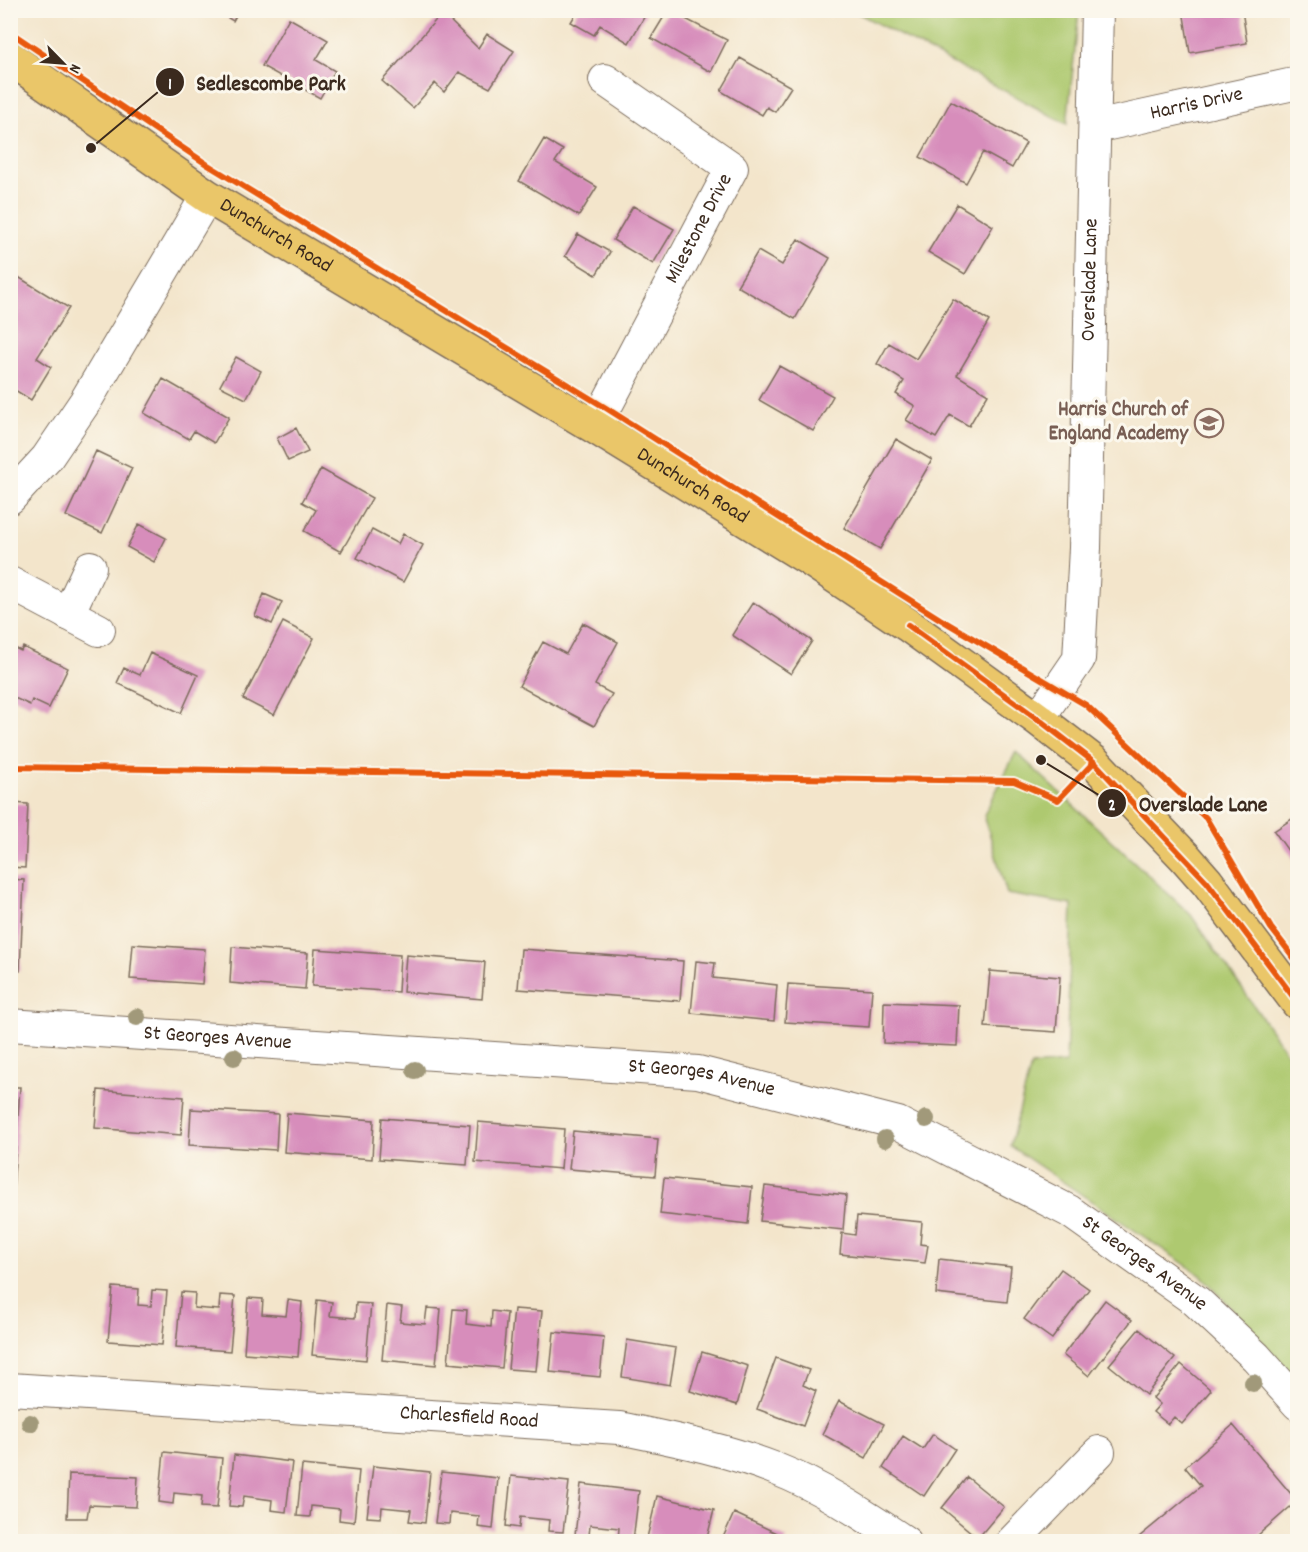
<svg xmlns="http://www.w3.org/2000/svg" width="1308" height="1552" viewBox="0 0 1308 1552" font-family="Dekko,sans-serif">
	<style>
		.green { fill: #aec970; stroke: #747a47; stroke-width: 1.5 }
		.building { fill: #d78dbb }
		.lines { fill: none; stroke-linecap: round; stroke-linejoin: round }
		.minor-casing { stroke: #7b6b5b; stroke-width: 34 }
		.highway-casing { stroke: #7b6b5b; stroke-width: 36 }
		.minor { stroke: #fff; stroke-width: 32 }
		.highway { stroke: #eac669; stroke-width: 33 }
		.cycleway-casing { stroke: #fbf7ec; stroke-width: 10 }
		.cycleway { stroke: #e8590c; stroke-width: 6 }
		.tree { fill: #a1997a }
		.labels { text-anchor: middle; dominant-baseline: central; stroke-width: 6; stroke-linejoin: round; paint-order: stroke }
		.street-label { font-size: 21px; fill: #3b2a1e; stroke: #fbf7ec }
		.education-label { font-size: 21px; font-weight: bold; fill: #785e54; stroke: #fbf7ec; text-anchor: end }
		.leader { fill: none; stroke: #3b2a1e; stroke-width: 2 }
		.callout-dot { fill: #3b2a1e; stroke: #fbf7ec; stroke-width: 2 }
		.mark-label { font-size: 18px; text-anchor: middle; font-weight: bold; fill: #fff }
		.callout-label { font-size: 22px; text-anchor: middle; font-weight: bold; fill: #3b2a1e; stroke: #fbf7ec; stroke-width: 6; stroke-linejoin: round; paint-order: stroke }
	</style>
	<rect width="100%" height="100%" fill="#fbf7ec"/>
	<filter id="ink" filterUnits="userSpaceOnUse"><feTurbulence type="fractalNoise" baseFrequency=".0167" numOctaves="2"/><feDisplacementMap in="SourceGraphic" scale="12" xChannelSelector="R" yChannelSelector="G"/><feConvolveMatrix kernelMatrix="1 2 1 2 8 2 1 2 1" color-interpolation-filters="sRGB"/></filter>
	<filter id="wash" filterUnits="userSpaceOnUse"><feTurbulence type="fractalNoise" baseFrequency=".008" numOctaves="4" result="noise"/><feDisplacementMap in="SourceGraphic" scale="24" xChannelSelector="R" yChannelSelector="G"/><feGaussianBlur stdDeviation="1.35" result="paint"/><feColorMatrix in="noise" values="0 0 0 0 0 0 0 0 0 0 0 0 0 0 0 0 0 1.4 0 .05"/><feComposite in="paint" operator="in"/></filter>
	<g filter="url(#wash)">
		<rect width="100%" height="100%" fill="#f3e5cb"/>
		<!-- green -->
		<path class="green" d="M854,11H1079L1067,124Z
			M1016,752L1191,915L1297,1068V1380L1202,1276L1010,1146L1031,1066L1066,1063L1072,905L1007,894L984,815Z"/>
		<g id="blocks">
			<!-- building -->
			<path class="building" d="M215,10H239L233,21Z
				M578,10H641L646,14L629,43L600,25L594,35L571,22Z
				M668,10L727,40L711,72L651,38Z
				M1183,10H1222V13L1242,10L1247,43L1190,53Z
				M442,13L478,48L487,34L514,51L490,88L459,72L444,92L435,83L413,108L382,81Z
				M289,18L328,40L316,60L335,71L320,98L262,66Z
				M740,58L791,87L775,112L767,107L762,115L721,91Z
				M951,101L1026,143L1012,168L983,152L966,183L920,157Z
				M544,139L563,150L555,162L597,187L579,216L519,181Z
				M957,204L993,226L965,274L928,252Z
				M633,206L674,229L653,264L613,240Z
				M578,234L610,252L596,275L565,256Z
				M798,239L830,258L795,319L737,286L758,251L782,265Z
				M10,272L69,308L37,358L51,367L31,400L10,387Z
				M953,299L989,321L957,375L988,394L969,426L950,415L936,438L906,420L915,406L896,394L904,381L877,364L889,343L916,359Z
				M236,357L261,371L246,399L220,386Z
				M779,366L833,396L813,431L759,400Z
				M163,379L229,417L214,443L194,431L189,439L144,413Z
				M296,428L308,452L288,461L277,438Z
				M896,439L932,460L880,549L844,528Z
				M96,451L132,468L102,533L66,516Z
				M321,469L372,498L341,552L304,531L316,510L302,502Z
				M139,524L166,538L154,562L127,547Z
				M372,530L398,544L403,534L423,545L403,582L357,558Z
				M264,594L282,602L272,624L255,616Z
				M753,602L812,641L791,674L732,635Z
				M283,622L314,638L274,715L243,699Z
				M583,623L618,642L595,685L612,694L594,726L519,686L543,642L566,654Z
				M10,646L21,651L23,647L68,668L49,708L32,700L30,705L10,696Z
				M150,653L198,675L181,713L117,683L124,668L140,675Z
				M10,803L28,804L25,868L10,867Z
				M1298,815V865L1274,831Z
				M10,879L24,880L20,971H10Z
				M133,944L205,949L202,984L130,979Z
				M232,947L308,953L305,989L230,983Z
				M315,949L400,955L398,992L312,986Z
				M521,949L683,961L680,1001L518,989Z
				M406,955L485,962L482,999L403,992Z
				M696,961L715,963L713,978L777,985L774,1021L691,1013Z
				M990,971L1060,977L1056,1032L985,1027Z
				M788,984L872,989L869,1027L785,1022Z
				M884,1002L959,1005L957,1046L883,1043Z
				M10,1087H20L12,1206H10Z
				M98,1090L184,1097L181,1135L95,1128Z
				M191,1109L278,1114L276,1150L189,1145Z
				M287,1113L374,1120L372,1159L284,1152Z
				M382,1118L470,1125L467,1165L379,1159Z
				M478,1122L564,1129L561,1169L475,1162Z
				M573,1131L658,1139L655,1176L569,1169Z
				M664,1178L752,1187L748,1224L660,1214Z
				M765,1186L846,1195L843,1230L760,1221Z
				M857,1216L922,1222L920,1244L928,1245L925,1263L840,1254L842,1233L855,1235Z
				M939,1259L1011,1267L1007,1302L936,1294Z
				M1061,1269L1089,1289L1052,1339L1024,1319Z
				M113,1287L139,1289L138,1305L151,1306L152,1290L167,1291L162,1345L108,1341Z
				M181,1292L195,1293L194,1308L219,1310L220,1295L235,1296L230,1351L176,1347Z
				M248,1298L263,1299L262,1314L286,1316L288,1300L302,1302L298,1357L244,1353Z
				M317,1300L332,1302L330,1316L355,1318L356,1303L371,1304L366,1360L312,1355Z
				M1105,1300L1132,1320L1089,1376L1063,1355Z
				M387,1305L402,1307L400,1322L425,1324L427,1308L441,1309L436,1365L382,1360Z
				M453,1309L467,1310L466,1324L491,1327L492,1311L507,1313L502,1368L448,1363Z
				M514,1309L542,1311L536,1371L508,1369Z
				M1139,1329L1175,1358L1146,1395L1109,1365Z
				M554,1332L604,1337L600,1377L550,1372Z
				M627,1340L676,1348L670,1385L622,1377Z
				M702,1352L748,1366L737,1405L690,1391Z
				M776,1358L809,1370L803,1385L816,1391L803,1426L757,1409Z
				M1181,1364L1211,1390L1182,1424L1174,1417L1168,1424L1153,1412L1160,1404L1153,1398Z
				M839,1401L884,1424L866,1458L822,1434Z
				M1233,1425L1297,1501L1250,1542H1133L1201,1486L1185,1467Z
				M933,1434L955,1449L924,1496L883,1468L903,1436L923,1449Z
				M164,1452L222,1458L217,1508L201,1507L202,1496L174,1493L173,1504L159,1502Z
				M234,1455L292,1462L286,1512L271,1510L272,1500L244,1496L242,1507L229,1506Z
				M302,1465L359,1471L354,1522L339,1520L340,1509L311,1506L310,1517L297,1516Z
				M373,1466L430,1472L425,1523L409,1521L411,1510L382,1507L381,1518L367,1517Z
				M441,1472L498,1478L493,1529L478,1527L479,1516L450,1513L449,1524L435,1523Z
				M69,1474L138,1477L136,1507L89,1505L87,1518H67Z
				M511,1476L569,1482L563,1532L548,1531L549,1520L520,1517L519,1528L506,1526Z
				M967,1477L1004,1507L978,1538L942,1508Z
				M581,1484L639,1491L633,1541L618,1540L619,1528L590,1525L589,1536L575,1535Z
				M657,1496L714,1510L706,1542H676L661,1538L660,1542H646Z
				M734,1513L787,1538L785,1542H721Z"/>
		</g>
	</g>
	<g filter="url(#ink)">
		<use href="#blocks" fill-opacity="0" stroke="#7b6b5b" stroke-width="1.5"/>
		<g class="lines">
			<!-- minor casing -->
			<g class="minor-casing">
				<g id="minor">
					<path id="s1" d="M1095,127L1298,83"/>
					<path id="s2" d="M595,427L732,168L605,80"/>
					<path d="M10,498L47,458L85,402L207,196"/>
					<path d="M10,583L99,630"/>
					<path d="M68,614L90,567"/>
					<path id="s3" d="M1038,719L1079,659L1085,548L1097,10"/>
					<path id="s4" d="M10,1025L698,1072L898,1123L1069,1211L1196,1301L1256,1357L1298,1404"/>
					<path id="s5" d="M10,1389L619,1428C672,1439 725,1449 776,1469C822,1487 864,1515 905,1542"/>
					<path d="M1012,1542L1099,1452"/>
				</g>
			</g>
			<!-- highway casing -->
			<g class="highway-casing">
				<g id="highway">
					<path id="s6" d="M10,58L207,196L595,427L811,560L908,625L1038,719L1094,762L1185,857L1207,882L1298,1003"/>
				</g>
			</g>
			<!-- minor -->
			<use href="#minor" class="minor"/>
			<!-- highway -->
			<use href="#highway" class="highway"/>
			<!-- cycleway casing -->
			<g class="cycleway-casing">
				<path id="cycleway" d="M10,32L208,165L606,408L940,619L1086,705L1206,818L1271,928L1298,963
					M908,625L1038,719L1094,762L1207,882L1298,1003
					M10,767L1014,781L1058,800L1094,762"/>
			</g>
			<!-- cycleway -->
			<use href="#cycleway" class="cycleway"/>
		</g>
		<!-- trees -->
		<g class="tree">
			<circle cx="137" cy="1017" r="9"/>
			<circle cx="234" cy="1057" r="9"/>
			<circle cx="415" cy="1070" r="9"/>
			<circle cx="926" cy="1119" r="9"/>
			<circle cx="885" cy="1139" r="9"/>
			<circle cx="1253" cy="1383" r="9"/>
			<circle cx="30" cy="1423" r="9"/>
		</g>
	</g>
	<!-- icons -->
	<defs>
		<g id="school-ring" transform="scale(1.5)"><circle r="9.5" fill="#fbf7ec" stroke="#8d6e63" stroke-width="1.5"/><path d="M0-5L7-2L0 1L-7-2ZM-4 1L0 2.5L4 1V4Q0 6-4 4Z" fill="#8d6e63"/></g>
	</defs>
	<g fill-rule="evenodd">
		<use href="#school-ring" x="1209" y="423"/>
	</g>
	<g class="labels">
		<!-- street labels -->
		<g class="street-label">
			<text stroke="none"><textPath href="#s1" startOffset="104">Harris Drive</textPath></text>
			<text stroke="none"><textPath href="#s2" startOffset="224">Milestone Drive</textPath></text>
			<text stroke="none"><textPath href="#s6" startOffset="320">Dunchurch Road</textPath></text>
			<text stroke="none"><textPath href="#s3" startOffset="452">Overslade Lane</textPath></text>
			<text stroke="none"><textPath href="#s6" startOffset="806">Dunchurch Road</textPath></text>
			<text stroke="none"><textPath href="#s4" startOffset="208">St Georges Avenue</textPath></text>
			<text stroke="none"><textPath href="#s4" startOffset="694">St Georges Avenue</textPath></text>
			<text stroke="none"><textPath href="#s4" startOffset="1180">St Georges Avenue</textPath></text>
			<text stroke="none"><textPath href="#s5" startOffset="460">Charlesfield Road</textPath></text>
		</g>
		<!-- education labels -->
		<g class="education-label">
			<text x="1188" y="411">Harris Church of<tspan x="1188" dy="24">England Academy</tspan></text>
		</g>
	</g>
	<!-- callouts -->
	<path class="leader" d="M91 148L170 82M1041 760L1112 803"/>
	<g class="callout-dot">
		<circle cx="91" cy="148" r="6"/>
		<circle cx="1041" cy="760" r="6"/>
		<circle cx="170" cy="82" r="15"/>
		<circle cx="1112" cy="803" r="15"/>
	</g>
	<g class="mark-label">
		<text x="170" y="89">1</text>
		<text x="1112" y="810">2</text>
	</g>
	<g class="callout-label">
		<text x="271" y="90">Sedlescombe Park</text>
		<text x="1203" y="811">Overslade Lane</text>
	</g>
	<!-- margin -->
	<rect width="1308" height="1552" fill="none" stroke="#fbf7ec" stroke-width="36"/>
	<!-- north arrow -->
	<g transform="translate(63 63) rotate(115)" stroke="#fbf7ec" stroke-width="4.5" paint-order="stroke">
	<path d="M0-4.5L10 22L0 15L-10 22Z" fill="#3b2a1e"/>
	<text y="-9" font-size="16" font-weight="bold" text-anchor="middle" fill="#3b2a1e">N</text>
	</g>
</svg>
